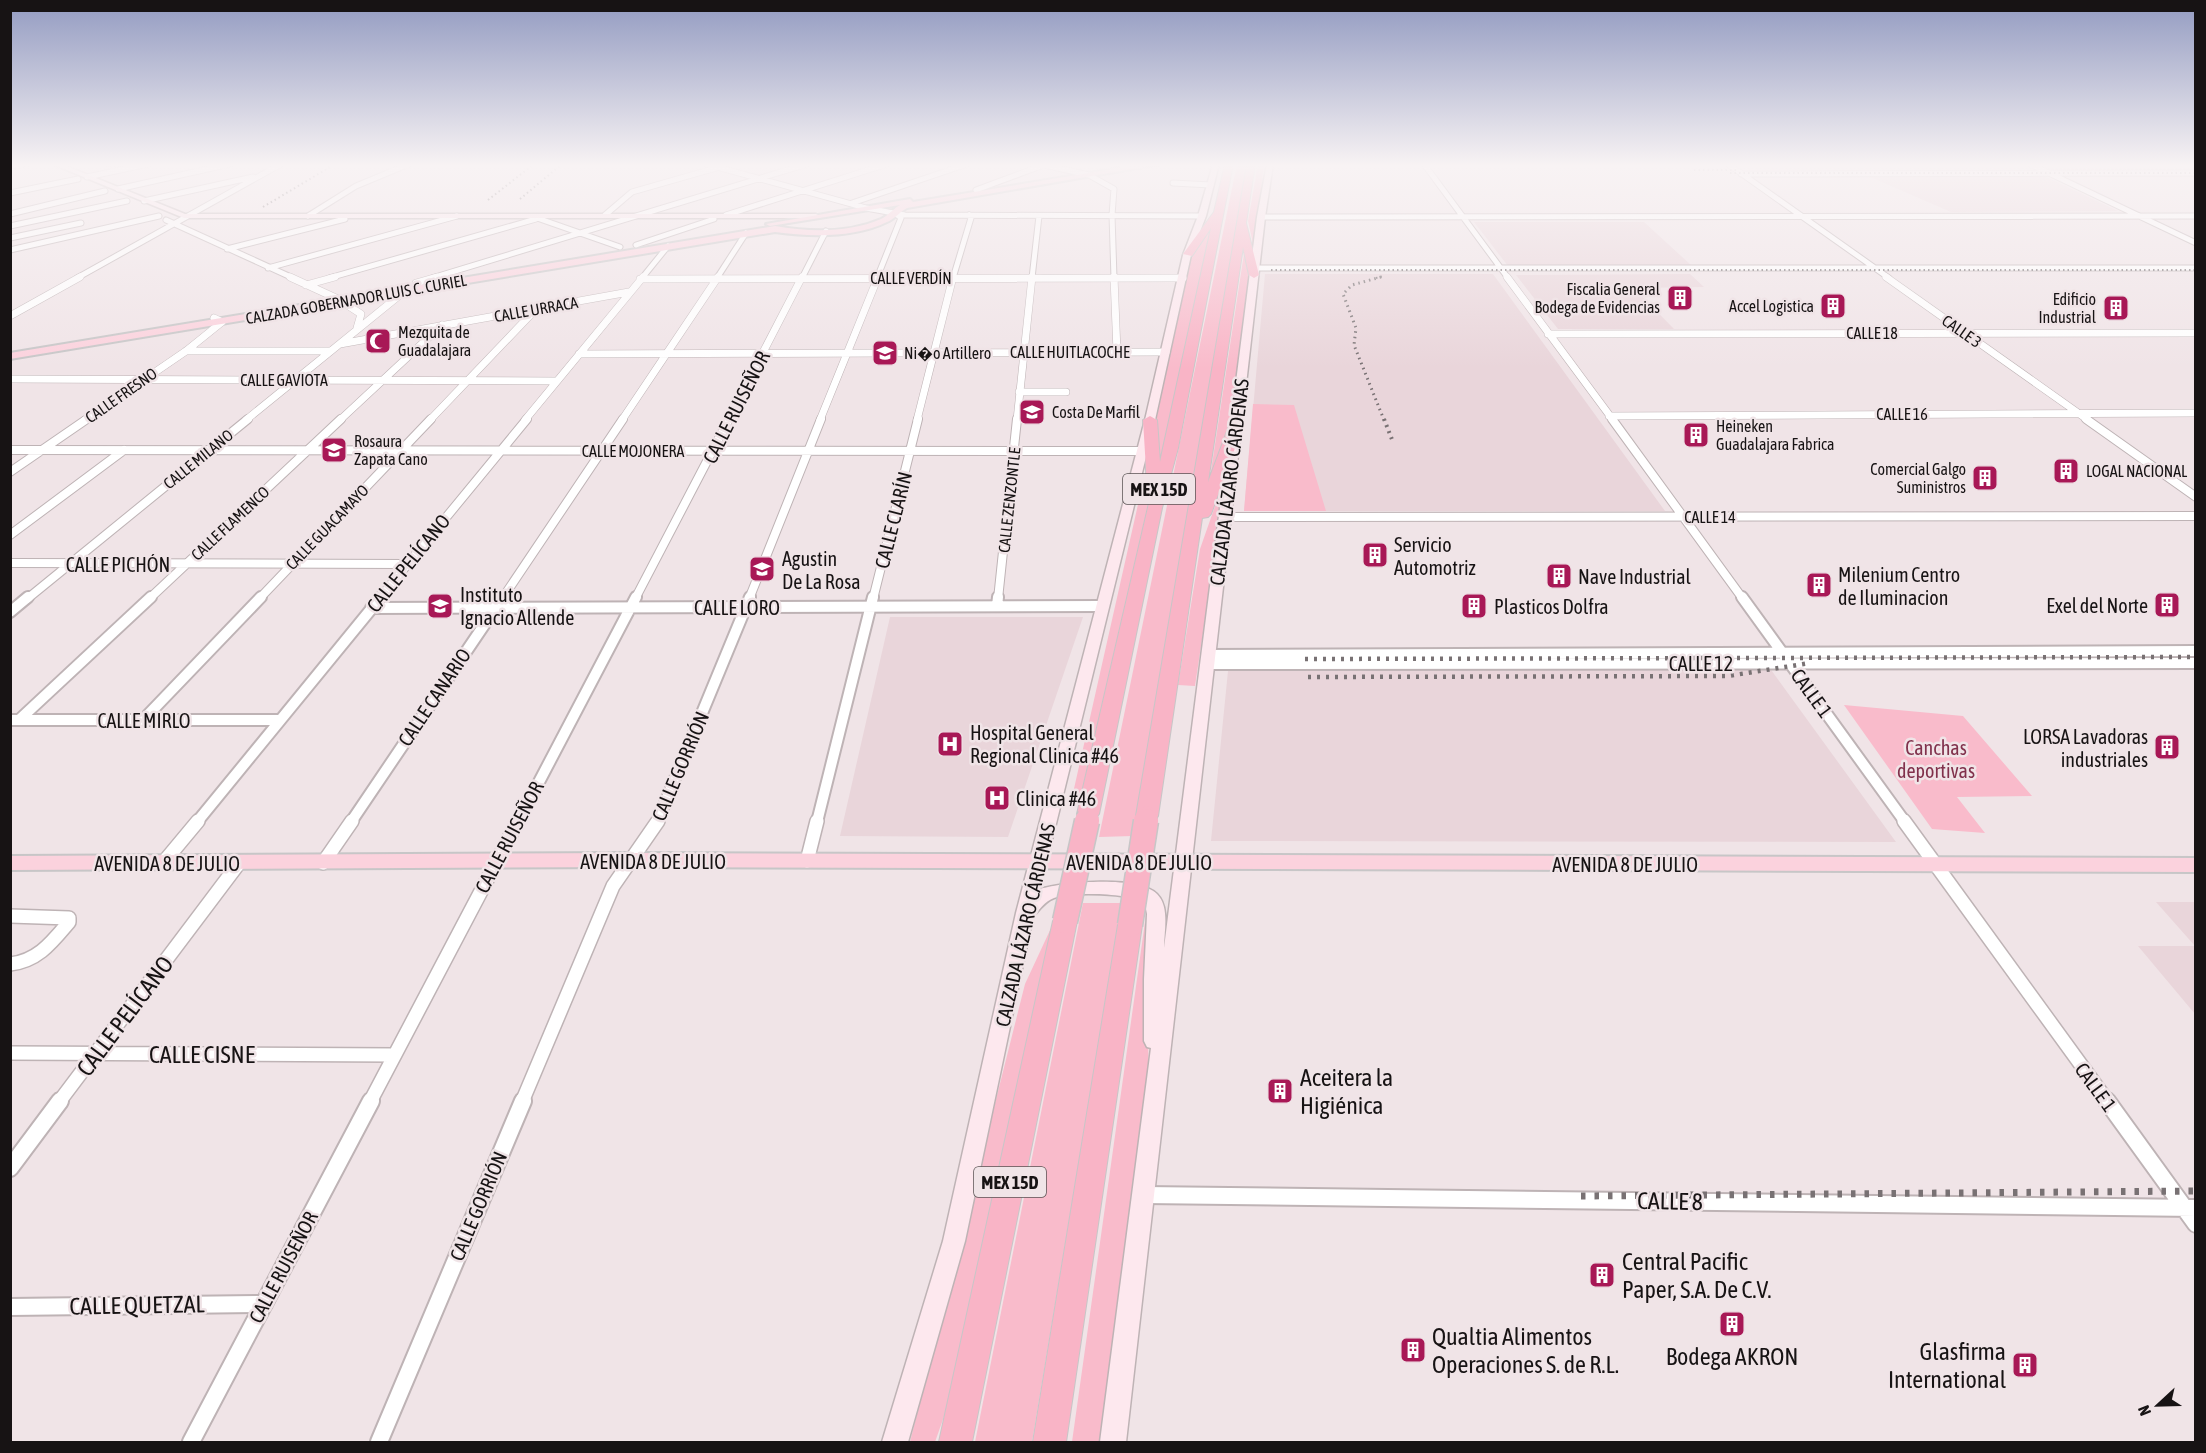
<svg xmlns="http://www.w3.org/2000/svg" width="2206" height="1453" viewBox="0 0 2206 1453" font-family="'Asap Condensed',sans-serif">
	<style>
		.built { fill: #e9d5da }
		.green { fill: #f9bbcb }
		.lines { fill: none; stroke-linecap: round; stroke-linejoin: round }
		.minor-far5-casing { stroke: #beb3b5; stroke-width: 7 }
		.minor-far4-casing { stroke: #beb3b5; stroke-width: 8 }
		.minor-far3-casing { stroke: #beb3b5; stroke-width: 10 }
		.minor-far2-casing { stroke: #beb3b5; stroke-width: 14 }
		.minor-far1-casing { stroke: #beb3b5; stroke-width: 16 }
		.minor-casing { stroke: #beb3b5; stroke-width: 20 }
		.secondary-casing { stroke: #beb3b5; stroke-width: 3 }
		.primary-casing { stroke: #c7c6c7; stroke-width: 4 }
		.motorway-casing { stroke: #c7c6c7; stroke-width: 2 }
		.minor-far5 { stroke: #fff; stroke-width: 5 }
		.minor-far4 { stroke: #fff; stroke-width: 7 }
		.minor-far3 { stroke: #fff; stroke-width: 8 }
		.minor-far2 { stroke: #fff; stroke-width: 10 }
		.minor-far1 { stroke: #fff; stroke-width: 13 }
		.minor { stroke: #fff; stroke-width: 16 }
		.secondary { fill: #fde8ee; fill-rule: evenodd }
		.primary { fill: #fbd2dd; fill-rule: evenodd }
		.motorway { fill: #f9b4c6; fill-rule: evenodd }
		.rail-far4 { stroke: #787173; stroke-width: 2; stroke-dasharray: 1.5 3; stroke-linecap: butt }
		.rail-far3 { stroke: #787173; stroke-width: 3; stroke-dasharray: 1.5 4; stroke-linecap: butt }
		.rail-far2 { stroke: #787173; stroke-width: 4; stroke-dasharray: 2 4.5; stroke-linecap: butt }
		.rail-far1 { stroke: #787173; stroke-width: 4.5; stroke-dasharray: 3 6; stroke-linecap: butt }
		.rail { stroke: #787173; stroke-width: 7; stroke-dasharray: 4.5 9; stroke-linecap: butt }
		.motorway-bridge-far1-casing { stroke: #c7c6c7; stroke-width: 22; stroke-linecap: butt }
		.motorway-bridge-casing { stroke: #c7c6c7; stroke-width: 27; stroke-linecap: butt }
		.motorway-bridge-far1 { stroke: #f9b4c6; stroke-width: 19 }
		.motorway-bridge { stroke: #f9b4c6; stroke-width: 24 }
		.labels { text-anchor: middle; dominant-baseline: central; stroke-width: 5; stroke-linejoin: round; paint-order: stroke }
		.far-street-label { font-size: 16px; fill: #171314; stroke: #f0e4e7 }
		.far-poi-label { font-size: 16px; fill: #171314; stroke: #f0e4e7; text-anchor: start }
		.shield { fill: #f0e4e7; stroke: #585253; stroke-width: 1.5 }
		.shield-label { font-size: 18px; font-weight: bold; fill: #171314 }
		.street-label { font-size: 20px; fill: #171314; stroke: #f0e4e7 }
		.poi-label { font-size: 20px; fill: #171314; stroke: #f0e4e7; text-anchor: start }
		.park-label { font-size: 20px; fill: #81314c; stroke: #f0e4e7 }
		.near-street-label { font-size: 24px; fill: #171314; stroke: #f0e4e7 }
		.near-poi-label { font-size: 24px; fill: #171314; stroke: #f0e4e7; text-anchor: start }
	</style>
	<rect width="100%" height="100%" fill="#f0e4e7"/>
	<!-- built -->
	<path class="built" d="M2042,175L2118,211L1951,212L1868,176Z
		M1474,222H1644L1692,266H1508Z
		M1265,274H1493L1665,511H1244Z
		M1690,274L1704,287L1634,288L1674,329H1558L1516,275Z
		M890,617H1083L1008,837L840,836Z
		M1769,667L1896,842L1211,841L1228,671Z
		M2156,902H2195V1014L2138,946H2195Z"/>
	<!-- green -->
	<path class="green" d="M1237,164H1248L1133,836L1099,837Z
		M1258,164H1264L1254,248L1248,221Z
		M1213,227L1159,473L1156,421L1191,254Z
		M1246,240L1252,270L1231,429L1209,484Z
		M1253,404L1294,405L1326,511H1244Z
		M1148,460V512L1083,803L1071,802Z
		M1227,472L1195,686L1178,685L1200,549Z
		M1844,705L1963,716L2032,796L1957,797L1985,833L1932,829Z
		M1083,903H1122L1032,1442H975Z
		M1058,913L965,1357L935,1442H910L1025,984Z
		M1145,922L1149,1078L1100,1442H1072Z"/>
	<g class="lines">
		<!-- minor-far5 casing -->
		<g class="minor-far5-casing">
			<path id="minor-far5" d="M109,164H112
				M706,164L866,208L905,215L1202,216
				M1040,164L1089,175L1114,189L1112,215L1114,278
				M1424,164L1508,278
				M1728,164L1889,278
				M2030,164L2196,243
				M1123,166L1127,164
				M1741,174L2196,173
				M87,177L148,164
				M1173,183L1211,185
				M118,189L230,164
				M976,190L1046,164
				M10,193L78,179
				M144,201L253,177
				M852,203L967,164
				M10,214L105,191
				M605,215L632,192L716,168
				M726,215L887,164
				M308,216L356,186L409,164
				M1261,217L2196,216
				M540,219L620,247
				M166,220L293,278
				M10,226L127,201
				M10,238L81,223
				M636,245L714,219
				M227,249L345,219
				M10,250L159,216
				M268,268L457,216
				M1255,268H2196
				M77,278L281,164
				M329,278L536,219
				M432,278L807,164
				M642,278L668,246
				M717,278L746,233
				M802,278L826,231
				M877,278L901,218L895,213
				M953,278L971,218L969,215
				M1032,278L1039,216
				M1043,278H1183"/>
		</g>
		<!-- minor-far4 casing -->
		<g class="minor-far4-casing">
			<path id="minor-far4" d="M290,277L338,299L361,314L357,328
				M1114,277L1117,352
				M1507,277L1613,420
				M1886,277L2088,420
				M640,279L1183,278
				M416,283L437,277
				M306,285L335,277
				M10,316L80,277
				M1548,334L2196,333
				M340,344L629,292
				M186,351H329
				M579,354L1166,352
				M10,379L557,381
				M1019,392H1066
				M1609,416L2196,413
				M85,420L186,351L222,322L214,318
				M246,420L406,290
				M340,420L442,325
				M430,420L537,308
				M525,420L643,277
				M622,420L718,277
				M728,420L802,277
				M820,420L878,277
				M917,420L953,277
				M1017,420L1032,277"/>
		</g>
		<!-- minor-far3 casing -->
		<g class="minor-far3-casing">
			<path id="minor-far3" d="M1612,419L1743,599
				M2086,419L2196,497
				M10,450L1142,451
				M10,472L87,419
				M1225,517L2196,516
				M10,535L124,450
				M10,563L406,564
				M27,599L248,419
				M149,599L341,419
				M259,599L431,419
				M379,599L527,419
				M502,599L623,419
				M635,599L729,419
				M749,599L821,419
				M873,599L918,419
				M998,599L1017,419"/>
		</g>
		<!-- minor-far2 casing -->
		<g class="minor-far2-casing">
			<path id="minor-far2" d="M1742,597L1905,822
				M997,606L998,597
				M371,608L1103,606
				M10,612L28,597
				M1208,655L2196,651
				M1206,664L2196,663
				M10,720H278
				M19,720L151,597
				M143,720L261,597
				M197,822L381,597
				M351,822L503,597
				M518,822L636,597
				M657,822L750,597
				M817,822L873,597"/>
		</g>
		<!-- minor-far1 casing -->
		<g class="minor-far1-casing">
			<path id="minor-far1" d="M1904,821L2108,1102
				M807,861L817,821
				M163,863L198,821
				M323,863L352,821
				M10,916L69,918V922C52,942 38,961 10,964
				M10,1053L394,1055
				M59,1102L239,863
				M370,1102L518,821
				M522,1102L613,886L658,821"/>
		</g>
		<!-- minor casing -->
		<g class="minor-casing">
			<path id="minor" d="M2107,1101L2196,1224
				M10,1168L60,1101
				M1144,1195L2196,1208
				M10,1307L264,1304
				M191,1442L371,1101
				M379,1442L523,1101"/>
		</g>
		<!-- secondary casing -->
		<g class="secondary-casing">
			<path id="secondary" d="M52,164H61L185,214H816L820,216L816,218H184Z
				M1213,164H1219L1206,216L1191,255L1155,420L1040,889C1063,882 1138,875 1157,894C1170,907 1164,931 1164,948L1257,217L1267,164H1273L1265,217L1126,1442H1100L1151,1048L1147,1047L1144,1041V979L1147,914L1145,904C1130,892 1072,892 1054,898C1045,901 1039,910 1033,917L965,1241L908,1442H882L943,1241L1016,913L1145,420L1183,255L1198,216Z"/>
		</g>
		<!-- primary casing -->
		<g class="primary-casing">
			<path id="primary" d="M1143,164H1161L907,208C899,212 895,219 887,222C854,238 811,237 775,232L10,359V353L775,226C809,232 849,233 881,219C889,215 893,209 900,205L770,226L766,224L910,199L913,202Z
				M629,853L2196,858V872L629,867L10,870V856Z"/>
		</g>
		<!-- motorway casing -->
		<g class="motorway-casing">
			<path id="motorway" d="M1225,164H1233L1178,448L1162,508L1099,814L1095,819L1088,821L1081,819L1077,814L1152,490L1147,486L1143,420L1150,416L1157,420L1160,462L1211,228L1192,256L1183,254L1214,212Z
				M1247,164H1255L1246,223L1259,275L1254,278L1249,275L1243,247L1208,482L1229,426L1236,422L1243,426L1211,514L1208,517L1202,518L1158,816L1155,821L1147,823L1139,821L1136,816Z
				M1065,912L1073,915L1077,921L972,1442H939L1053,921L1057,915Z
				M1130,916L1138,919L1142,925L1066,1442H1033L1118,925L1122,919Z"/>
		</g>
		<!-- minor-far5 -->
		<use href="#minor-far5" class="minor-far5"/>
		<!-- minor-far4 -->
		<use href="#minor-far4" class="minor-far4"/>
		<!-- minor-far3 -->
		<use href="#minor-far3" class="minor-far3"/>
		<!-- minor-far2 -->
		<use href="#minor-far2" class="minor-far2"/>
		<!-- minor-far1 -->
		<use href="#minor-far1" class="minor-far1"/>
		<!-- minor -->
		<use href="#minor" class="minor"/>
		<!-- secondary -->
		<use href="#secondary" class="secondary"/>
		<!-- primary -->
		<use href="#primary" class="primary"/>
		<!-- motorway -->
		<use href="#motorway" class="motorway"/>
		<!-- rail-far4 -->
		<path class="rail-far4" d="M10,170L34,164
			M1694,170H1738
			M1730,173H2196
			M520,199L562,164
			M488,200L534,164
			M263,207L335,164
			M1271,270H2196
			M1376,278L1384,276"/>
		<!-- rail-far3 -->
		<path class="rail-far3" d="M1381,277L1352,285L1343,294L1356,328L1354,345L1384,420"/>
		<!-- rail-far2 -->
		<path class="rail-far2" d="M1384,419L1393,442"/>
		<!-- rail-far1 -->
		<path class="rail-far1" d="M1305,659L2196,657
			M1308,677L1728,676L1810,663"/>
		<!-- rail -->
		<path class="rail" d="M1581,1196L2196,1191"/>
		<!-- motorway-bridge-far1 casing -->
		<g class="motorway-bridge-far1-casing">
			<path id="motorway-bridge-far1" d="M1086,822L1088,814
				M1146,822L1147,816"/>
		</g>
		<!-- motorway-bridge casing -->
		<g class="motorway-bridge-casing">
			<path id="motorway-bridge" d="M1065,921L1087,821
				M1130,925L1146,821"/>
		</g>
		<!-- motorway-bridge-far1 -->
		<use href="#motorway-bridge-far1" class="motorway-bridge-far1"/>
		<!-- motorway-bridge -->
		<use href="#motorway-bridge" class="motorway-bridge"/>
	</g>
	<!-- sky -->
	<linearGradient id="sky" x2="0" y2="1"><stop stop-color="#939bc1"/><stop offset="0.45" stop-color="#f8f3f4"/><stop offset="1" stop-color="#f8f3f4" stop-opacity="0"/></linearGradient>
	<rect width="2206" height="368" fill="url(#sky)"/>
	<!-- icons -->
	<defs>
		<g id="building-square" transform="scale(1.35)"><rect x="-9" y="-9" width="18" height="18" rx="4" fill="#a81856" stroke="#f0e4e7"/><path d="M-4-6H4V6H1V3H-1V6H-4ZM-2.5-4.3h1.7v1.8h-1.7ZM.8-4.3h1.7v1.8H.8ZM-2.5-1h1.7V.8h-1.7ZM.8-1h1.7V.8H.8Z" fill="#fff"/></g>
		<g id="mosque-square" transform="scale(1.35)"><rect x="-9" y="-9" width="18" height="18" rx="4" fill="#a81856" stroke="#f0e4e7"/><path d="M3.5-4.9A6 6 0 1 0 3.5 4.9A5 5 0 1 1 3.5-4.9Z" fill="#fff"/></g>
		<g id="school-square" transform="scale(1.35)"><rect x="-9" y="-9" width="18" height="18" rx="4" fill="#a81856" stroke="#f0e4e7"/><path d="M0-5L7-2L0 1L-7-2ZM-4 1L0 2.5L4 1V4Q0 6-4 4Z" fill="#fff"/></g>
		<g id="hospital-square" transform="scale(1.35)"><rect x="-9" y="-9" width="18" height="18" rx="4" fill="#a81856" stroke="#f0e4e7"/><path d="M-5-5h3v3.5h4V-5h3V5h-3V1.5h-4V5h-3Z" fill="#fff"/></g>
	</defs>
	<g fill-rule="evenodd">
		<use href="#building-square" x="1680" y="298"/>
		<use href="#building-square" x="1833" y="306"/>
		<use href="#building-square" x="2116" y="308"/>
		<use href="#mosque-square" x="378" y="341"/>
		<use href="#school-square" x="885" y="353"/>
		<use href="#school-square" x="1032" y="412"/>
		<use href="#building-square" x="1696" y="435"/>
		<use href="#school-square" x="334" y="450"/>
		<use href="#building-square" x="2066" y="471"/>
		<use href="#building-square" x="1985" y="478"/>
		<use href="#building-square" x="1375" y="555"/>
		<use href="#school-square" x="762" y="569"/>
		<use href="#building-square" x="1559" y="576"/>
		<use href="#building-square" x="1819" y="585"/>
		<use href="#building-square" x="2167" y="605"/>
		<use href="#school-square" x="440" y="606"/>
		<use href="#building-square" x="1474" y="606"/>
		<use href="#hospital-square" x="950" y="744"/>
		<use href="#building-square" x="2167" y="747"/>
		<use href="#hospital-square" x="997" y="798"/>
		<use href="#building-square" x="1280" y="1091"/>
		<use href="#building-square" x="1602" y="1275"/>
		<use href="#building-square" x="1732" y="1324"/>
		<use href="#building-square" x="1413" y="1350"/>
		<use href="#building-square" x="2025" y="1365"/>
	</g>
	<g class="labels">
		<!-- far-street labels -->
		<g class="far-street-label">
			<text x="911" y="278">CALLE VERDÍN</text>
			<text transform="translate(356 299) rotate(-10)">CALZADA GOBERNADOR LUIS C. CURIEL</text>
			<text transform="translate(536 309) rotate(-10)">CALLE URRACA</text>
			<text transform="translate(1962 331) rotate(35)">CALLE 3</text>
			<text x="1872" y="333">CALLE 18</text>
			<text x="1070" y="352">CALLE HUITLACOCHE</text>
			<text x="284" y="380">CALLE GAVIOTA</text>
			<text transform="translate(121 395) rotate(-35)">CALLE FRESNO</text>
			<text x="1902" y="414">CALLE 16</text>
			<text x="633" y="451">CALLE MOJONERA</text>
			<text transform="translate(198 459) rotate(-39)">CALLE MILANO</text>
			<text transform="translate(1009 500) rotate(-84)">CALLE ZENZONTLE</text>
			<text x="1710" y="517">CALLE 14</text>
			<text transform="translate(230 523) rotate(-43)">CALLE FLAMENCO</text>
			<text transform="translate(327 527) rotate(-46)">CALLE GUACAMAYO</text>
		</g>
		<!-- far-poi labels -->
		<g class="far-poi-label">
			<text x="1660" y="289" text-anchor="end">Fiscalia General<tspan x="1660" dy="18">Bodega de Evidencias</tspan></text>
			<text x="2096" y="299" text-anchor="end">Edificio<tspan x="2096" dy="18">Industrial</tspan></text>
			<text x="1814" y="306" text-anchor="end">Accel Logistica</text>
			<text x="398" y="332">Mezquita de<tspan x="398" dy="18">Guadalajara</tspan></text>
			<text x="904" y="353">Ni�o Artillero</text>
			<text x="1052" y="412">Costa De Marfil</text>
			<text x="1716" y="426">Heineken<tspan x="1716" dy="18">Guadalajara Fabrica</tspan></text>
			<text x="354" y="441">Rosaura<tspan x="354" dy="18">Zapata Cano</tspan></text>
			<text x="1966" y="469" text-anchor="end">Comercial Galgo<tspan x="1966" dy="18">Suministros</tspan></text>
			<text x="2086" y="471">LOGAL NACIONAL</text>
		</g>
		<!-- shield labels -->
		<g class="shield">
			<rect x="1123" y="474" width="72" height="30" rx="4.5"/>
			<rect x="974" y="1167" width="72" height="30" rx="4.5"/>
		</g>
		<g class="shield-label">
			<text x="1159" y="489">MEX 15D</text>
			<text x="1010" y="1182">MEX 15D</text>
		</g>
		<!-- street labels -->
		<g class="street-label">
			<text transform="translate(736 407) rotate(-63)">CALLE RUISEÑOR</text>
			<text transform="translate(1229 482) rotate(-83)">CALZADA LÁZARO CÁRDENAS</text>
			<text transform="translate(893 520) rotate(-76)">CALLE CLARÍN</text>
			<text transform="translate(408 563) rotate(-51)">CALLE PELÍCANO</text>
			<text x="118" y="564">CALLE PICHÓN</text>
			<text x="737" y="607">CALLE LORO</text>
			<text x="1701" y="663">CALLE 12</text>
			<text transform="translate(1812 693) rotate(54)">CALLE 1</text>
			<text transform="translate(434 697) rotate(-56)">CALLE CANARIO</text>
			<text x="144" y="720">CALLE MIRLO</text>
			<text transform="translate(680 766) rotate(-67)">CALLE GORRIÓN</text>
			<text transform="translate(509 837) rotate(-62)">CALLE RUISEÑOR</text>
			<text x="653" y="861">AVENIDA 8 DE JULIO</text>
			<text x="1139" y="862">AVENIDA 8 DE JULIO</text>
			<text x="167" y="863">AVENIDA 8 DE JULIO</text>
			<text x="1625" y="864">AVENIDA 8 DE JULIO</text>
			<text transform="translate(1025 925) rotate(-77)">CALZADA LÁZARO CÁRDENAS</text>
			<text transform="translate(2096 1087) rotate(54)">CALLE 1</text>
			<text transform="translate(478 1206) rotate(-67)">CALLE GORRIÓN</text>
			<text transform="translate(283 1267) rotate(-62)">CALLE RUISEÑOR</text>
		</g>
		<!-- poi labels -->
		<g class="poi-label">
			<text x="1394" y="544">Servicio<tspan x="1394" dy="23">Automotriz</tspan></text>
			<text x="782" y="558">Agustin<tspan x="782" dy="23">De La Rosa</tspan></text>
			<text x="1838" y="574">Milenium Centro<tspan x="1838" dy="23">de Iluminacion</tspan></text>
			<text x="1578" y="576">Nave Industrial</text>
			<text x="460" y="594">Instituto<tspan x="460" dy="23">Ignacio Allende</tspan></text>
			<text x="2148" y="605" text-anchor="end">Exel del Norte</text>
			<text x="1494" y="606">Plasticos Dolfra</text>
			<text x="970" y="732">Hospital General<tspan x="970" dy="23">Regional Clinica #46</tspan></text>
			<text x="2148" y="736" text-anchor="end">LORSA Lavadoras<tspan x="2148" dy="23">industriales</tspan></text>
			<text x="1016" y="798">Clinica #46</text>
		</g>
		<!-- park labels -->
		<g class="park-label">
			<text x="1936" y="747">Canchas<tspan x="1936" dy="23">deportivas</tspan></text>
		</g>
		<!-- near-street labels -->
		<g class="near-street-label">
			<text transform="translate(125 1016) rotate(-53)">CALLE PELÍCANO</text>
			<text x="202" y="1054">CALLE CISNE</text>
			<text transform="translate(1670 1201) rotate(1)">CALLE 8</text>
			<text transform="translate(137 1305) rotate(-1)">CALLE QUETZAL</text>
		</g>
		<!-- near-poi labels -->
		<g class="near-poi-label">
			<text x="1300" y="1077">Aceitera la<tspan x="1300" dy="28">Higiénica</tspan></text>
			<text x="1622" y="1261">Central Pacific<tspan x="1622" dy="28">Paper, S.A. De C.V.</tspan></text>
			<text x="1432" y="1336">Qualtia Alimentos<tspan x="1432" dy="28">Operaciones S. de R.L.</tspan></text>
			<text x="2006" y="1351" text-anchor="end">Glasfirma<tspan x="2006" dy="28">International</tspan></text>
			<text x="1732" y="1356" text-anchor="middle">Bodega AKRON</text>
		</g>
	</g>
	<!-- border -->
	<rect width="2206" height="1453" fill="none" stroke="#171314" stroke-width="24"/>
	<!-- north arrow -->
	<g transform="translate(2158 1405) rotate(248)" stroke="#f0e4e7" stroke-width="4.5" paint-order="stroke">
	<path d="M0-4.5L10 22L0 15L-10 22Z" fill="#171314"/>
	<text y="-9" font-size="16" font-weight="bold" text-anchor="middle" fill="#171314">N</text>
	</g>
</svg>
